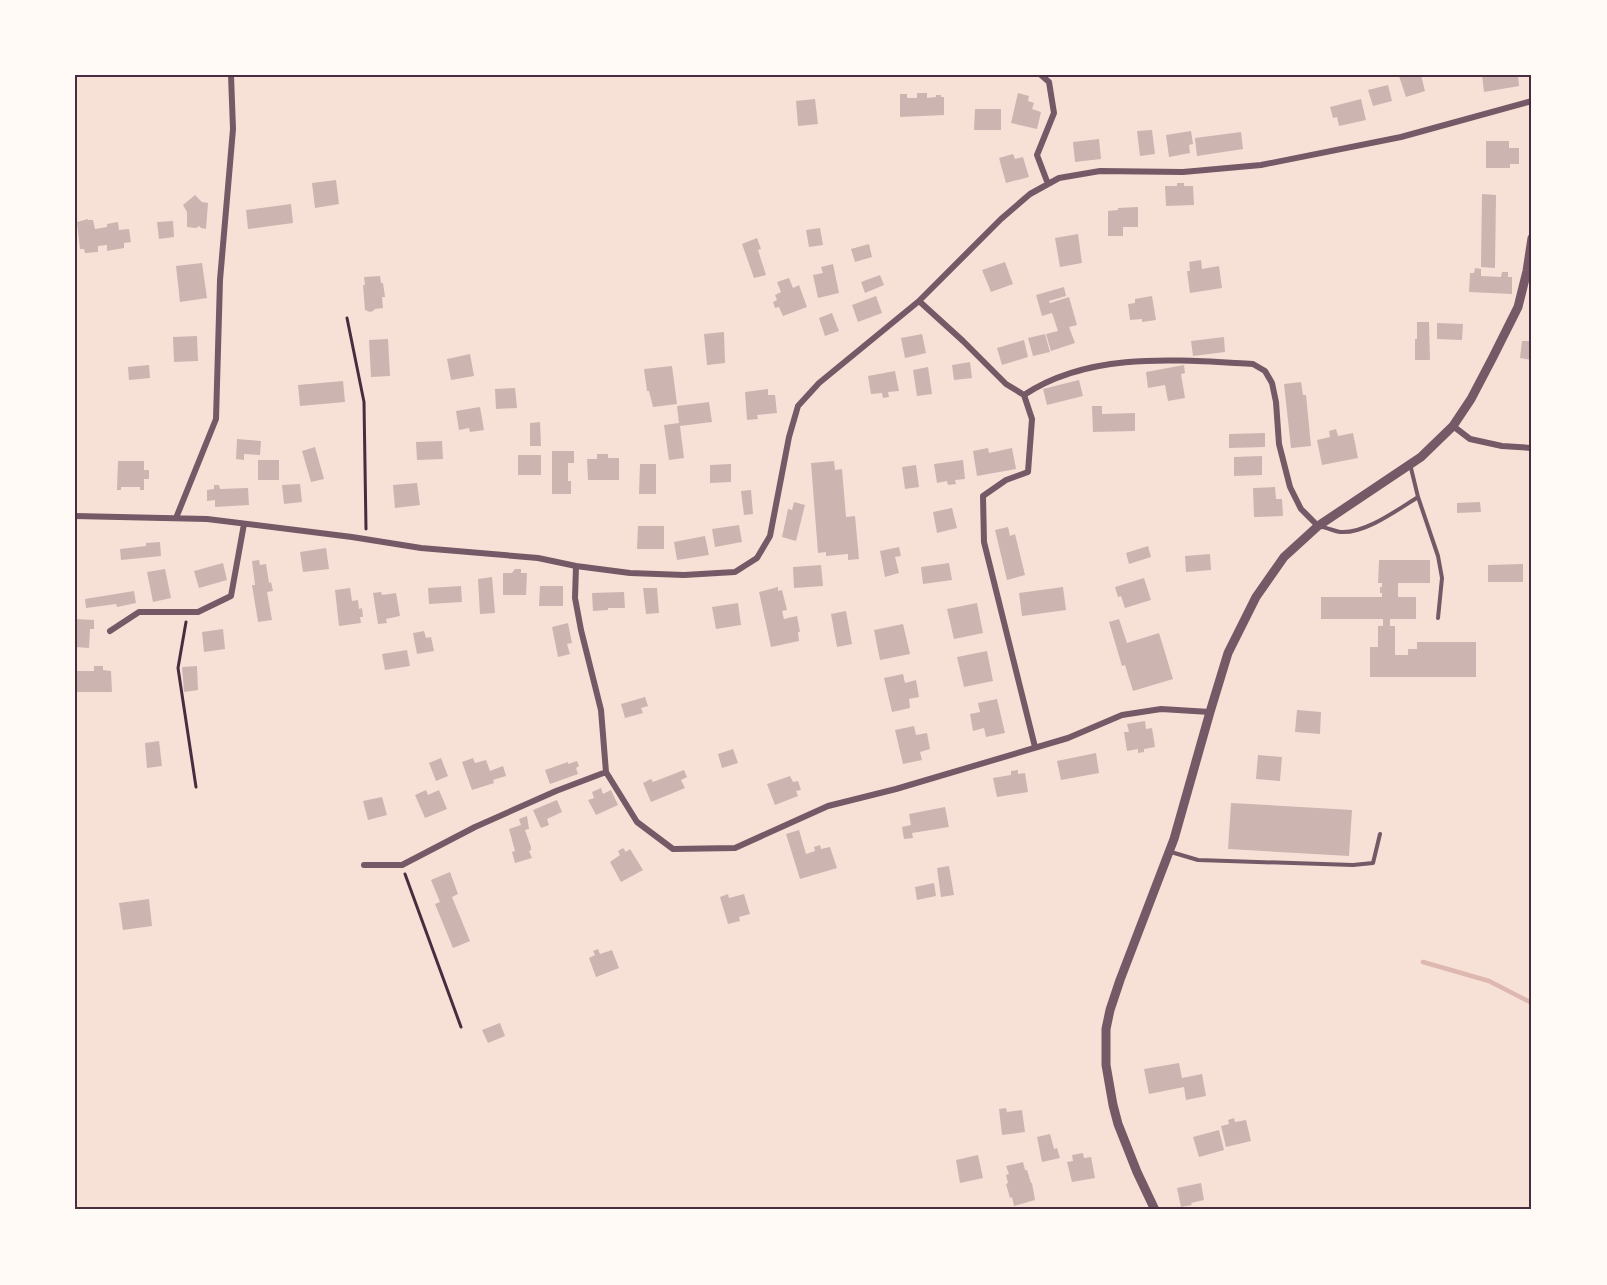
<svg xmlns="http://www.w3.org/2000/svg" width="1607" height="1285" viewBox="0 0 1607 1285" font-family="'Source Sans 3',sans-serif">
	<style>
		.lines { fill: none; stroke-linecap: round; stroke-linejoin: round }
		.stream { stroke: #dcb8b0; stroke-width: 4.5 }
		.building { fill: #ccb4b1 }
		.path { stroke: #4a2c40; stroke-width: 3 }
		.service { stroke: #755966; stroke-width: 4 }
		.minor { stroke: #755966; stroke-width: 6 }
		.tertiary { stroke: #755966; stroke-width: 9 }
		.neatline { fill: none; stroke: #4a2c40; stroke-width: 2 }
	</style>
	<rect width="100%" height="100%" fill="#f7e1d7"/>
	<g class="lines">
		<!-- stream -->
		<path class="stream" d="M1423,962L1489,981L1532,1003"/>
	</g>
	<!-- building -->
	<path class="building" d="M1402,75H1421L1425,91L1406,97L1399,76Z
		M1482,75H1518L1519,86L1484,92Z
		M1388,85L1392,101L1373,106L1368,90Z
		M917,93H927V98L936,97V95H941V97H944V115L900,117V94H907V98H917Z
		M1018,93L1029,96L1028,101L1034,103L1032,109L1041,112L1037,129L1011,123Z
		M815,99L818,124L798,126L796,101Z
		M1361,99L1366,120L1339,126L1337,117L1333,118L1330,107Z
		M975,109H1001V130H974Z
		M1152,130L1155,154L1140,156L1137,131Z
		M1191,131L1193,144L1189,145L1190,153L1169,157L1166,135Z
		M1241,132L1243,149L1197,156L1195,138Z
		M1099,139L1101,159L1075,162L1073,142Z
		M1486,141H1509V148H1519V164H1510V168H1486Z
		M1013,154L1015,159L1023,157L1029,177L1006,183L999,158Z
		M336,180L339,204L315,208L312,183Z
		M1177,183H1184V186H1193L1194,205L1166,206L1165,186H1177Z
		M1482,194L1496,195L1495,268L1481,267Z
		M195,195L202,202L208,203L206,229L201,228L199,226L196,228L187,227V212L183,205Z
		M291,204L293,223L248,229L246,210Z
		M1138,207V227H1123V236H1108V211L1118,210V208Z
		M88,219V220H93L95,229L107,227V224L118,222L119,230L129,229L131,242L124,243V248L107,251V245L98,246V252L85,253L84,249H80L77,222Z
		M173,221L174,237L159,239L157,222Z
		M820,228L823,245L809,247L806,230Z
		M1078,234L1082,263L1060,267L1055,238Z
		M757,238L761,249L758,250L766,275L754,278L742,244Z
		M869,244L872,257L855,262L851,249Z
		M1201,260L1202,269L1219,266L1222,288L1190,293L1187,271H1190L1189,262Z
		M1005,262L1013,284L991,292L982,270Z
		M202,263L207,298L180,302L176,266Z
		M833,264L839,293L818,298L813,275L823,273L821,267Z
		M1475,268L1481,269V276L1501,277L1502,272H1508V277H1512V294L1469,292L1470,273H1474Z
		M880,275L884,285L865,293L861,282Z
		M380,276L381,283H383L385,297H382L383,308L375,309L373,311L370,312L365,310L363,285H365L364,277Z
		M789,278L793,288L799,285L807,307L783,316L779,307L775,308L773,302L777,300L775,295L781,292L777,282Z
		M1064,287L1066,296L1049,301L1050,303L1069,297L1077,325L1069,327L1075,343L1051,351L1046,334L1058,331L1052,313L1042,316L1036,295Z
		M876,296L882,313L858,322L852,305Z
		M1152,296L1156,320L1142,322V319L1130,320L1128,304L1135,303V299Z
		M832,313L839,331L825,336L819,318Z
		M1417,322H1429L1430,360H1415V339H1417Z
		M1437,323L1463,324L1462,340L1437,339Z
		M724,332L725,363L707,365L704,334Z
		M922,334L926,353L905,358L901,338Z
		M1045,334L1050,352L1033,356L1028,338Z
		M197,336L198,361L174,362L173,337Z
		M1224,337L1225,352L1193,356L1191,341Z
		M388,339L390,376L371,377L369,340Z
		M1024,340L1028,357L1002,365L997,348Z
		M1522,341H1532V360L1520,358Z
		M470,354L474,376L451,380L447,359Z
		M970,362L972,378L954,380L952,365Z
		M149,365L150,378L129,380L128,367Z
		M1184,365L1185,373L1181,374L1185,398L1168,401L1165,385L1148,388L1146,372Z
		M672,366L677,404L653,407L649,391H647L644,369Z
		M928,367L932,394L917,396L913,370Z
		M895,371L899,391L888,392L889,397L883,398L882,393L871,394L868,376Z
		M1079,380L1083,396L1047,405L1043,389Z
		M343,381L345,402L300,406L298,385Z
		M1301,382L1303,395H1306L1311,446L1291,448L1284,384Z
		M515,388L517,408L496,409L495,389Z
		M768,389V395H775L777,413L757,415L758,419L747,420L745,392Z
		M709,402L712,422L680,426L684,458L669,460L664,425L679,423L677,406Z
		M1092,406H1102V414L1135,413V431L1093,432Z
		M480,407L484,430L470,432L469,428L459,430L456,411Z
		M540,422L541,446H530V423Z
		M1336,429L1338,436L1353,433L1358,458L1322,465L1317,440L1330,437L1329,431Z
		M1265,433V447L1229,448V434Z
		M237,439L261,441L260,455L244,454V460L236,459Z
		M442,441L443,459L417,460L416,442Z
		M315,447L324,479L311,482L302,451Z
		M988,448L989,453L1012,448L1016,469L977,476L973,451Z
		M552,451H574V463H568V481H571V494H552Z
		M597,454H608V458H619V480H588L587,459H597Z
		M518,455H541V475H518Z
		M1262,456V475L1234,476V457Z
		M258,460H279V480H258Z
		M963,460L965,479L955,480L956,484L948,485L947,481L937,483L934,464Z
		M118,461H144V470H149V479H144V490H140V487H121V490H117Z
		M834,461L835,470L842,469L846,517L855,516L859,559L848,560V554L826,556V552L818,553L811,463Z
		M640,464H656V494H639Z
		M731,464V482L710,483V465Z
		M916,465L919,487L905,489L902,467Z
		M417,483L420,505L395,508L393,485Z
		M300,484L302,502L284,504L282,485Z
		M214,485H219L220,489L248,488L249,505L215,507V500L207,501V490L214,489Z
		M1275,487L1276,499H1282L1283,516L1254,517L1253,488Z
		M751,490L753,514L744,515L741,491Z
		M794,502L805,505L796,541L782,537L788,509L792,510Z
		M1480,502L1481,512L1457,513V503Z
		M952,508L957,528L937,533L933,512Z
		M739,525L742,542L715,547L712,529Z
		M638,526H664V549H637Z
		M1008,527L1010,536L1015,534L1025,575L1007,580L995,530Z
		M705,536L709,555L677,560L674,542Z
		M160,542L161,556L121,560L120,549L146,546V543Z
		M1148,546L1151,557L1129,564L1126,553Z
		M899,547L901,556L895,557L899,573L885,577L880,551Z
		M326,548L329,569L303,572L300,552Z
		M1210,554L1211,570L1186,572L1185,556Z
		M259,560L260,565L266,564L269,583L271,582L273,591L267,592L272,620L258,622L252,585H255L252,561Z
		M1379,560H1430V583H1398V597H1416V619H1390V626H1395V655H1408V649H1417V642H1476V677H1370V647H1378V626H1383V619H1321V597H1382V593H1380V587H1382V583H1378Z
		M223,563L227,580L199,588L194,571Z
		M949,563L952,580L923,584L921,567Z
		M1523,564V582H1488V565Z
		M821,565L823,586L794,588L793,567Z
		M165,569L171,598L153,602L147,572Z
		M515,569H521V573H527L526,595H503V573H512Z
		M492,577L495,613L480,614L478,579Z
		M1144,578L1151,600L1125,608L1121,596L1118,597L1115,587Z
		M461,586L462,602L429,604L428,588Z
		M540,586H563V606H539Z
		M778,587V591L782,590L787,610L782,611L784,619L797,616L800,632H798L799,641L771,647L759,592Z
		M1063,587L1066,610L1022,616L1019,593Z
		M350,588L352,601L358,600L359,609L362,608L363,617H360L361,623L339,626L335,590Z
		M643,588H657L659,613L646,614Z
		M134,591L136,603L117,607L116,604L86,608L85,599Z
		M381,592L382,595L396,593L400,616L386,619L387,623L378,624L373,593Z
		M624,592L625,608H608V610L593,611L592,593Z
		M738,603L741,625L716,629L712,607Z
		M977,603L983,633L954,639L947,609Z
		M846,611L852,644L837,647L831,614Z
		M75,619L94,620V629H90L89,648L75,647Z
		M1119,619L1127,643L1159,633L1173,679L1133,691L1125,665L1122,666L1109,622Z
		M568,623L572,643L567,644L570,654L558,657L552,627Z
		M903,624L910,654L880,660L874,630Z
		M223,629L225,649L204,652L202,632Z
		M424,631L426,638L431,637L434,651L417,654L413,633Z
		M407,650L410,666L385,670L382,654Z
		M987,651L993,681L964,687L957,657Z
		M94,666H103V670L111,671L112,692H76V671H94Z
		M197,666L198,690L184,692L182,667Z
		M903,674L905,683L916,680L919,697L909,699L910,708L892,712L884,678Z
		M645,697L648,706L641,708L643,713L625,718L621,704Z
		M997,699L1005,733L986,737L984,728L973,731L970,714L980,712L978,703Z
		M1297,710L1321,712L1320,734L1295,732Z
		M1145,721L1146,729L1152,728L1155,747L1144,749V752L1138,753V749L1127,751L1124,732H1129L1127,724Z
		M914,726L916,735L927,733L930,749L920,752L922,760L903,764L895,730Z
		M159,741L162,766L147,768L145,743Z
		M733,749L738,763L722,768L718,754Z
		M1096,753L1099,773L1061,780L1057,761Z
		M1258,755L1282,757L1280,781L1256,779Z
		M441,758L448,776L436,781L429,763Z
		M473,758L475,763L486,760L490,771L503,766L506,776L493,780L494,783L472,790L462,762Z
		M577,761L579,766L576,768L578,774L550,784L545,770L568,762V764Z
		M684,770L687,777L681,780L685,788L651,802L643,783L651,779L653,782Z
		M1018,770V774L1025,773L1028,792L997,797L993,778L1011,775V771Z
		M790,776L793,782L798,781L801,790L796,791L798,796L775,805L767,784Z
		M601,788L603,794L611,790L618,805L596,815L588,800L594,798L592,792Z
		M426,790L428,795L439,790L447,809L425,818L415,795Z
		M382,797L387,815L368,820L363,801Z
		M557,800L562,812L547,819L549,825L541,828L533,810Z
		M1231,803L1352,810L1349,856L1228,849Z
		M945,807L949,827L912,833L913,838L904,839L902,827L911,825L909,814Z
		M527,816L529,829L525,830L531,847V850L529,851L532,858L515,863L512,852L515,851L509,829L521,825L519,819Z
		M799,830L806,854L815,851L814,847L820,845L821,849L830,847L837,868L800,879L786,834Z
		M623,848L626,852L630,849L643,870L621,882L610,862L620,855L618,851Z
		M949,866L954,895L941,897L937,868Z
		M450,872L458,894L452,897L470,941L453,948L435,904L440,902L431,880Z
		M934,883L936,896L917,900L915,887Z
		M728,894L729,898L744,894L750,914L739,917L740,921L728,924L720,897Z
		M149,899L152,926L123,930L119,903Z
		M598,949L600,954L612,950L619,968L596,977L589,958L595,955L593,951Z
		M500,1023L505,1036L488,1043L482,1030Z
		M1179,1063L1182,1078L1202,1074L1206,1096L1186,1100L1184,1087L1149,1094L1144,1069Z
		M1006,1108L1007,1112L1022,1110L1025,1132L1002,1135L999,1109Z
		M1234,1118L1235,1122L1246,1120L1251,1141L1226,1147L1221,1126L1229,1124L1228,1120Z
		M1219,1130L1224,1150L1199,1157L1193,1137Z
		M1050,1134L1054,1149L1057,1148L1060,1158L1042,1162L1037,1137Z
		M1083,1153L1084,1158L1091,1157L1095,1178L1072,1182L1067,1162L1073,1161L1072,1155Z
		M978,1155L983,1178L960,1183L956,1160Z
		M1023,1162L1025,1170H1027L1031,1183H1032L1035,1200L1014,1206L1012,1197L1010,1198L1006,1184L1008,1183L1006,1175L1009,1174L1006,1166Z
		M1201,1183L1204,1200L1191,1203L1192,1205L1181,1207L1177,1188Z"/>
	<g class="lines">
		<!-- path -->
		<path class="path" d="M347,318L364,402L366,529
			M186,622L178,668L196,787
			M405,874L461,1027"/>
		<!-- service -->
		<path class="service" d="M1410,464L1418,497L1438,556L1442,578L1438,618
			M1322,527C1328,528 1334,531 1340,532C1365,534 1397,510 1418,497
			M1171,852L1198,860L1353,865L1373,863L1380,834"/>
		<!-- minor -->
		<path class="minor" d="M1041,75L1049,82L1054,113L1037,155L1048,184
			M919,301L963,341L1006,384L1024,395
			M1024,395C1090,351 1177,360 1253,364L1265,371L1272,383L1276,402L1279,444L1290,487L1301,509L1318,526
			M1024,395L1032,419L1028,472L1006,480L983,496L984,542L1035,747
			M1453,426L1470,439L1502,446L1532,448
			M75,516L207,519L352,537L421,548L538,558L576,566L630,573L684,575L735,572L757,558L770,536L789,437L798,406L819,383L919,301L1001,219L1030,194L1059,178L1100,171L1183,172L1261,165L1401,137L1532,101
			M176,518L216,419L220,280L233,129L231,75
			M576,566L575,598L581,630L601,710L606,772L637,822L673,849L735,848L828,806L896,789L1068,738L1122,715L1161,709L1210,712
			M110,631L139,612H198L231,596L244,524
			M364,865H402L475,827L556,791L606,772"/>
		<!-- tertiary -->
		<path class="tertiary" d="M1155,1210L1137,1172L1118,1124L1113,1105L1106,1065V1029L1110,1010L1120,980L1174,839L1210,712L1228,653L1256,597L1284,557L1318,526L1421,457L1453,426L1471,399L1493,357L1518,307L1527,271L1532,238"/>
	</g>
	<!-- border -->
	<rect width="1607" height="1285" fill="none" stroke="#fffaf5" stroke-width="153"/>
	<rect x="76" y="76" width="1454" height="1132" class="neatline"/>
</svg>
